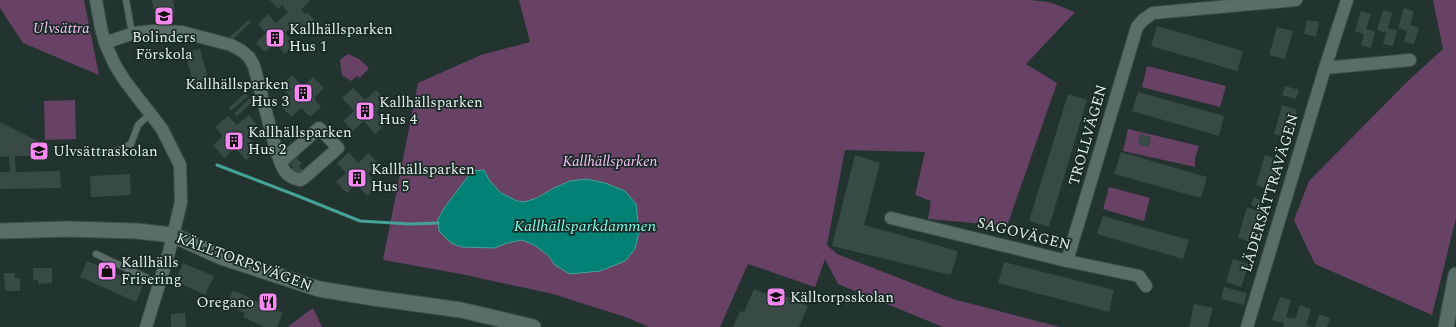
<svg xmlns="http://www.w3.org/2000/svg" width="1456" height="327" viewBox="0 0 1456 327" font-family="Spectral,serif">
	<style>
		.green { fill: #674265 }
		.water { fill: #008173; stroke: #44a297 }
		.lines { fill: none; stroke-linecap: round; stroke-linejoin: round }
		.stream { stroke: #44a297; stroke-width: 3 }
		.building { fill: #384946 }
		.service-casing { stroke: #3f4e4b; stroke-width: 8 }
		.minor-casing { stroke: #3f4e4b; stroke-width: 14 }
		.tertiary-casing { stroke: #3f4e4b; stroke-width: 17 }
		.service { stroke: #5a6d69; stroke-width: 6 }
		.minor { stroke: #5a6d69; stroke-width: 12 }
		.tertiary { stroke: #5a6d69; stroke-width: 15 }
		.labels { text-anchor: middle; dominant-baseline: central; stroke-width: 3.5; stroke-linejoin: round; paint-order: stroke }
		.park-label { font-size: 15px; font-style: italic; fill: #f8c0f3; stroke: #192926 }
		.poi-label { font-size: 15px; fill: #e4eeec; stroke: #192926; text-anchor: start }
		.street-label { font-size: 15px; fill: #e4eeec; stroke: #192926 }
		.water-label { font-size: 16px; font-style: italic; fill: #7afeea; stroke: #192926 }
	</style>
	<rect width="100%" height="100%" fill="#233330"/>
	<!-- green -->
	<path class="green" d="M0,0H84L99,75L23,43L0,8Z
		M519,0H1030L1049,2L1075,12L1026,64L1057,83L1007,226L928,219L931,201L915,195L925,152L845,150L827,245L837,254L953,299L1060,327H943L838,284L825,259L815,287L748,264L720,327H649L628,318L553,294L461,274L383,260L418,83L481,55L530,42Z
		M1433,0H1456V218L1432,315L1315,264L1294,220L1309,181L1407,82L1443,49Z
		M348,54L359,59L369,68L360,78L357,76L351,81L342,75L340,60Z
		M1147,66L1226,86L1220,107L1142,87Z
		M75,100L76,139L45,140L44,101Z
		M1128,129L1199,146L1195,158V167L1123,151Z
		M1109,187L1150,198L1144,221L1103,209Z
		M313,308L322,327H288L290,325Z"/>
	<!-- water -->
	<path class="water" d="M484,170L489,180L501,193L517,201L524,202L537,198L554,188L570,181L586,179L605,183L625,191L636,204L639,232L635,249L625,261L600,271L570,274L555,265L548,255L534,245L522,240L508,243L494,248L462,247L451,243L439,231L438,219L445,207L472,171Z"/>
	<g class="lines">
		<!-- stream -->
		<path class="stream" d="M217,165L298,196L360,221L410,224L438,223"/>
	</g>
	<!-- building -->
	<path class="building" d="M152,0H173L175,12L155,16Z
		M270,0H309L310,1L301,10L305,14L307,12L316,22L303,35L294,25L285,33L295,44L285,54L275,43L265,52L256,43L266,33L258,24L268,14L276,23L288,12L282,5L278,9Z
		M1404,8L1414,11L1410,25L1419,28L1414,44L1404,42L1407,31L1398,28Z
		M1383,10L1392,13L1388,28L1397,30L1393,46L1383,44L1386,33L1377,30Z
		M1361,11L1371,14L1366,29L1375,31L1371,48L1361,45L1364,34L1355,31Z
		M248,20L251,22L232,40L230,37Z
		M1307,20L1319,22L1316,37L1304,34Z
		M1157,26L1243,51L1237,71L1151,46Z
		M1277,27L1293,31L1285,59L1269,55Z
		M200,49L210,86L195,90L185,52Z
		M292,75L303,87L313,77L324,88L314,98L321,107L310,117L302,108L291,117L280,105L290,97L280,86Z
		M1285,86L1299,90L1296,99L1282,95Z
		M353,88L365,100L376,90L387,101L376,112L387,123L375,134L364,121L353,131L343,121L354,111L342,98Z
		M1138,92L1224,116L1219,136L1132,111Z
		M245,93L248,96L231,111L229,108Z
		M1068,94L1087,100L1049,227L1029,221Z
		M250,98L253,101L237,116L234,114Z
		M1282,105L1297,110L1290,138L1274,134Z
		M249,115L259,127L248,137L259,149L246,160L235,148L224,158L213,145L223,136L215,127L228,116L237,125Z
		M0,122L40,142L33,156H15L16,172L60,171L61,188L0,189V172H10L9,156L0,157Z
		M1140,134L1151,137L1149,147L1138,144Z
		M349,152L358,163L369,153L379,164L368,174L378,185L367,196L356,184L347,193L336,182L346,173L337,163Z
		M1121,152L1207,177L1201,198L1114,174Z
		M855,155L880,163L864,225L958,251L951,275L832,246Z
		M1265,155L1281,160L1272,190L1256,185Z
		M296,158L302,163L299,166L304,172L300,176L298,173L294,176L289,171L293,167L290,164Z
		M130,174L131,195L91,197L90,176Z
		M1254,197L1263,201L1260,209L1251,205Z
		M1247,207L1265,213L1256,244L1238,238Z
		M1103,216L1189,240L1183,259L1097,234Z
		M1233,259L1249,264L1241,287L1226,282Z
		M87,261L143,286L136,302L80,277Z
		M1004,262L1114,290L1109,312L998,283Z
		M183,263L214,276L205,295L175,281Z
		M33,268H52V283L38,284V280H33Z
		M4,273H15V278H20V291H5Z
		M1224,287L1247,293L1244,305L1221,299Z
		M754,289L771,296L774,291L808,306L799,327H733L740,311L744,312Z
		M233,290L283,313L277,327H264L243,317L245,313L227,305Z
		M1280,297L1291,300L1286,317L1295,319L1300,305L1311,309L1306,325L1312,327H1283L1284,323L1272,320Z
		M1194,304L1213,308L1208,327H1189Z
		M185,313L186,327H171V314Z
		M1319,314L1330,318L1327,327H1315Z"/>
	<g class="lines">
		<!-- service casing -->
		<g class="service-casing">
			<path id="service" d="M126,0L132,33
				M93,153L118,151L131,144L138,125L150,114
				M96,254L160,284"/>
		</g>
		<!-- minor casing -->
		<g class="minor-casing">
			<path id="minor" d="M96,0L101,28L105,43L115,65L125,81L162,129L180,165L181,202L169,252L146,327
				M105,43L134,33L153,31L182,32L231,45L242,51L249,57L254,66L276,150C281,164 283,177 300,180L305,177L338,148L319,128L281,162
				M1325,68L1410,60
				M891,218L1067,261L1139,276L1146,286
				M1067,261L1137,27L1143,20L1153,13L1296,0
				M1247,327L1325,68L1347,0"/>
		</g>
		<!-- tertiary casing -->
		<g class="tertiary-casing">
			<path id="tertiary" d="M0,231L67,229L136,231L173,235L221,257L319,289L374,298L461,310L533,327
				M1446,327L1456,275"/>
		</g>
		<!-- service -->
		<use href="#service" class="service"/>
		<!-- minor -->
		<use href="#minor" class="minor"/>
		<!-- tertiary -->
		<use href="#tertiary" class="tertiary"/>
	</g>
	<!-- icons -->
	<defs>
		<g id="school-square" transform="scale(1)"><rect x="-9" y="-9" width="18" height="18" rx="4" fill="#f589ef" stroke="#192926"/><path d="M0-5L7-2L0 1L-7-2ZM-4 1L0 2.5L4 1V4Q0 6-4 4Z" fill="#111"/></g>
		<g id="building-square" transform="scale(1)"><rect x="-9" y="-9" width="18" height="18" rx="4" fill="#f589ef" stroke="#192926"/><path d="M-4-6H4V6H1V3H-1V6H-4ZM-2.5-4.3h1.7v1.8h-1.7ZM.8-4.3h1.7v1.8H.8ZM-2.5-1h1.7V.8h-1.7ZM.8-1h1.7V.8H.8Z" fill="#111"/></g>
		<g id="shop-square" transform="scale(1)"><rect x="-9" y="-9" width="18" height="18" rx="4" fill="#f589ef" stroke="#192926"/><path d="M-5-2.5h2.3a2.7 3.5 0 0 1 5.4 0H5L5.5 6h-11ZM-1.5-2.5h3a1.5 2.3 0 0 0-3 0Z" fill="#111"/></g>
		<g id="restaurant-square" transform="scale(1)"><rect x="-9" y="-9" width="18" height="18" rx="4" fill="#f589ef" stroke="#192926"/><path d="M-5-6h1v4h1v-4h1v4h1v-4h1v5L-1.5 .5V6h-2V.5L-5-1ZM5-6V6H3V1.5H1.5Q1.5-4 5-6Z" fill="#111"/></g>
	</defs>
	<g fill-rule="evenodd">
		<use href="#school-square" x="164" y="16"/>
		<use href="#building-square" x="275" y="38"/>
		<use href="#building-square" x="303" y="93"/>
		<use href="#building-square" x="365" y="111"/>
		<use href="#building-square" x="234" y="141"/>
		<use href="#school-square" x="39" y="151"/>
		<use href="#building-square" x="357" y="178"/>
		<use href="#shop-square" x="107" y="271"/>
		<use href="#school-square" x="776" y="297"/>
		<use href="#restaurant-square" x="268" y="302"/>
	</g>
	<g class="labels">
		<!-- park labels -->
		<g class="park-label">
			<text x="61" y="28">Ulvsättra</text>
			<text x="610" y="161">Kallhällsparken</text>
		</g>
		<!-- poi labels -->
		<g class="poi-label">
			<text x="289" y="29">Kallhällsparken<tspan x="289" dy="17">Hus 1</tspan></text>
			<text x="164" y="37" text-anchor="middle">Bolinders<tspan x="164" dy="17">Förskola</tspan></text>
			<text x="289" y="84" text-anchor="end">Kallhällsparken<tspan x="289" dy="17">Hus 3</tspan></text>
			<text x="379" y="102">Kallhällsparken<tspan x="379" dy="17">Hus 4</tspan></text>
			<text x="248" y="132">Kallhällsparken<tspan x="248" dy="17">Hus 2</tspan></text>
			<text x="53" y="151">Ulvsättraskolan</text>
			<text x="371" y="169">Kallhällsparken<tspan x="371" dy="17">Hus 5</tspan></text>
			<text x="121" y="262">Kallhälls<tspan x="121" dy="17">Frisering</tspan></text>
			<text x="790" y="297">Källtorpsskolan</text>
			<text x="254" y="302" text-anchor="end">Oregano</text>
		</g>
		<!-- street labels -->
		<g class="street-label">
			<text transform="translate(1088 135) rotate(-74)">TROLLVÄGEN</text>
			<text transform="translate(1270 193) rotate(-73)">LÄDERSÄTTRAVÄGEN</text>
			<text transform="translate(1024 234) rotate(14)">SAGOVÄGEN</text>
			<text transform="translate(244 262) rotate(20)">KÄLLTORPSVÄGEN</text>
		</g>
		<!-- water labels -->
		<g class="water-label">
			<text x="585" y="226">Kallhällsparkdammen</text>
		</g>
	</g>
</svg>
